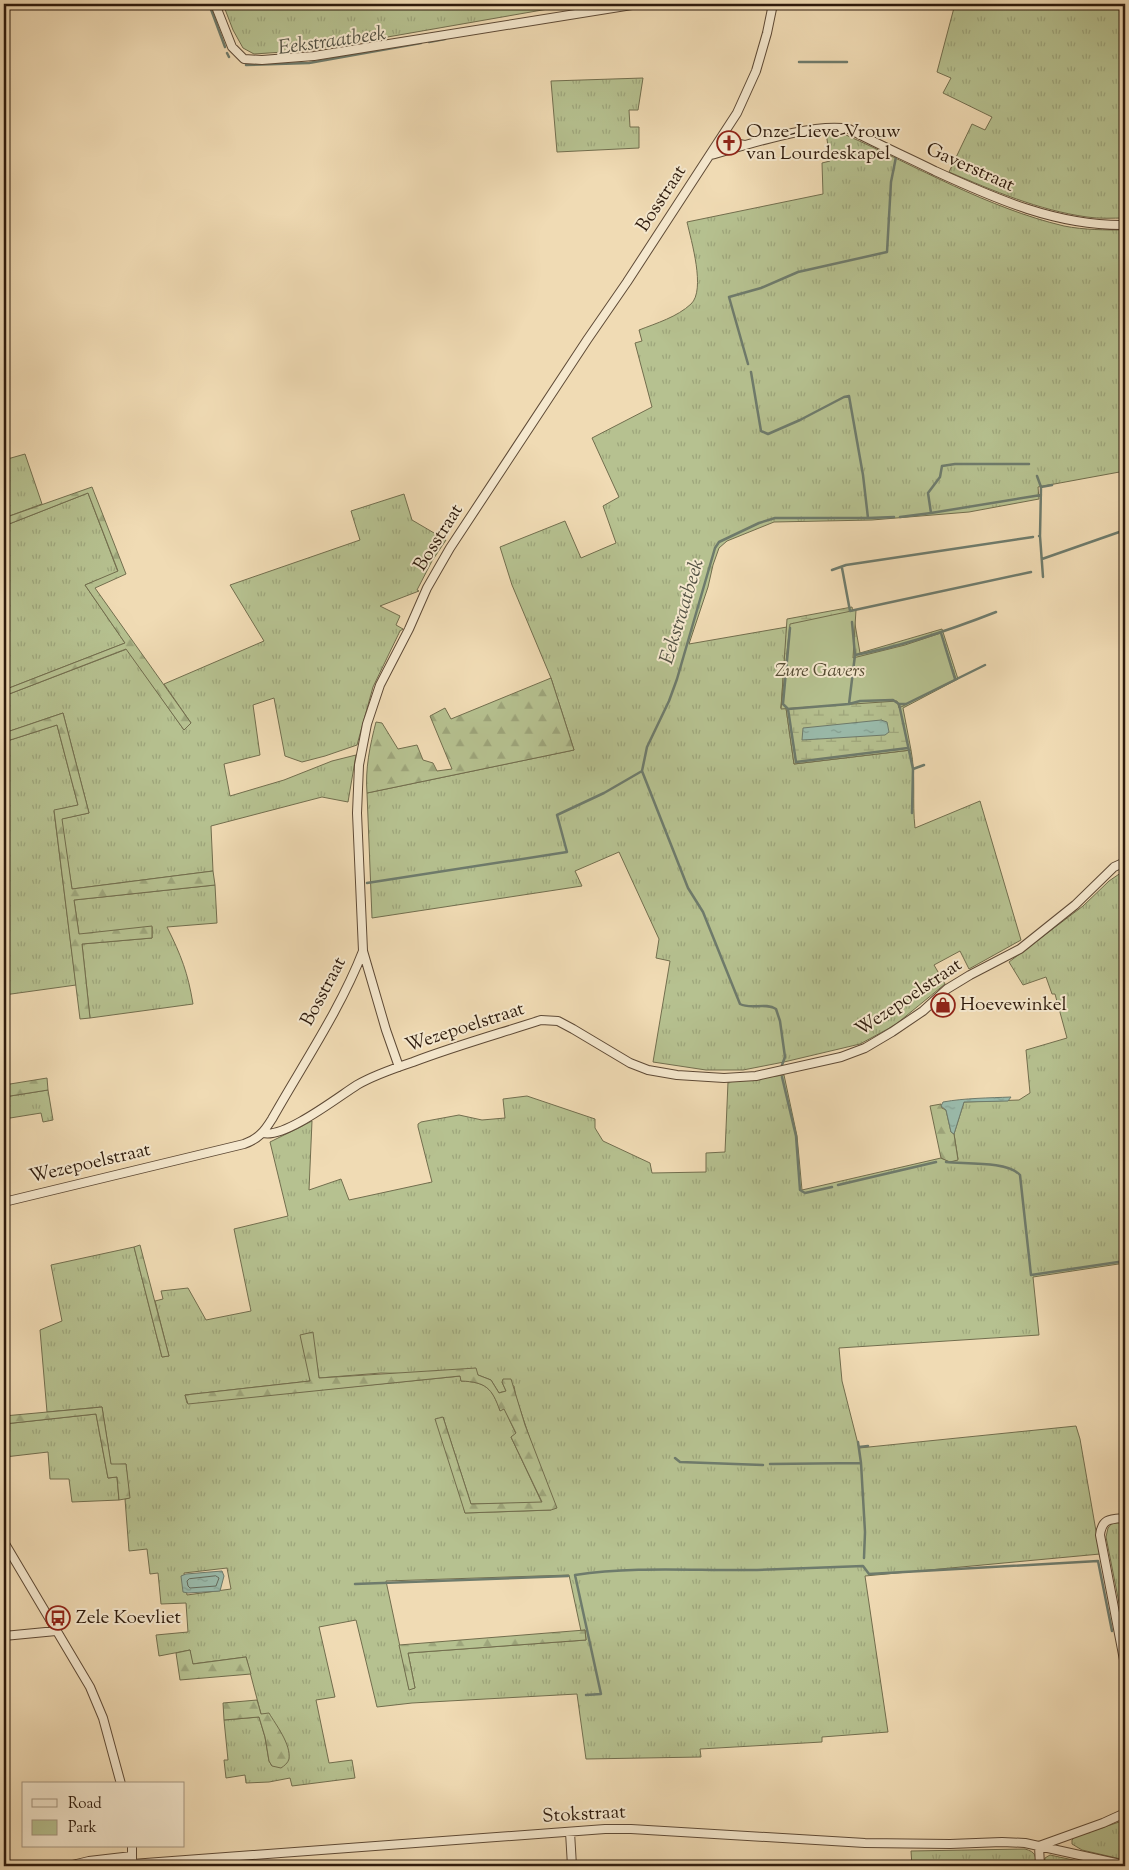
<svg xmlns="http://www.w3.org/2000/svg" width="1129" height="1870" viewBox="0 0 1129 1870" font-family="'Sorts Mill Goudy',serif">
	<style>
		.grass { fill: url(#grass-tufts); stroke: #726e4e; fill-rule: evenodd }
		.forest { fill: url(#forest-firs); stroke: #726e4e }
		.wetland { fill: url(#wetland-marsh); stroke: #726e4e }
		.park { fill: #b6c190; stroke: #726e4e }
		.water { fill: url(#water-ripples); stroke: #6e7b6c }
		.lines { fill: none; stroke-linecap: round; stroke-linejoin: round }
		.shore { stroke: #646a5c; stroke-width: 1 }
		.stream { stroke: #6e7b6c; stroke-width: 2.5 }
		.minor-casing { stroke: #5e4a36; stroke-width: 10 }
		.minor { stroke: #f5e8ce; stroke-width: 8 }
		.labels { text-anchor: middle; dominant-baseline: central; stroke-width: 4; stroke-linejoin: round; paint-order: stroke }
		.poi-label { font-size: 19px; fill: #2d1a0c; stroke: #f5e8ce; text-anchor: start }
		.street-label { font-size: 19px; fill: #2d1a0c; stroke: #f5e8ce }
		.park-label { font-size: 19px; font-style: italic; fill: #564c34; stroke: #f5e8ce }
		.water-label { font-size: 20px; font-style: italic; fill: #535244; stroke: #f5e8ce }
	</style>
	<defs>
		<pattern id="grass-tufts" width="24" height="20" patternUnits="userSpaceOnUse" patternTransform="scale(1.25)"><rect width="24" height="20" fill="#b6c190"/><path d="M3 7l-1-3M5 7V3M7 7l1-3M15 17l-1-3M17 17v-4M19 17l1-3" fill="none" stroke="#9da57b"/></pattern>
		<pattern id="forest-firs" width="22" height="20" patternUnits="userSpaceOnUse" patternTransform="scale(1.25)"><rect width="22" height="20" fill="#b6c190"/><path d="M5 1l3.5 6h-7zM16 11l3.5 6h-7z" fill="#9da57b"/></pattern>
		<pattern id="wetland-marsh" width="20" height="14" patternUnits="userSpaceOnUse" patternTransform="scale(1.25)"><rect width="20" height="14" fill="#b6c190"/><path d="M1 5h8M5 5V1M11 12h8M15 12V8" fill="none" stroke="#9da57b"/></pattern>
		<pattern id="water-ripples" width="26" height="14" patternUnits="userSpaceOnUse" patternTransform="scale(1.25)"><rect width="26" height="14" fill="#9abbac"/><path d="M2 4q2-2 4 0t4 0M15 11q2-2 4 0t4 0" fill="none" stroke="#85a093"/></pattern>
	</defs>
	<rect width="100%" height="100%" fill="#f0dbb4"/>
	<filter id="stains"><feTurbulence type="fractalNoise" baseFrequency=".004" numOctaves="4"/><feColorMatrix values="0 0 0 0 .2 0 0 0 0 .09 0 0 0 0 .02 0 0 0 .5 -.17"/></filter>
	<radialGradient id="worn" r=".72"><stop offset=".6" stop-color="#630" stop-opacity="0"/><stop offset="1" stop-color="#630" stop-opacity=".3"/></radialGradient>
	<!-- grass -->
	<path class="grass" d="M223,4H548V9L313,50L254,54L243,48L233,30Z
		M955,4H1125V218C1113,218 1099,219 1087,217C1038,210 994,191 949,172L972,124L985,130L992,117L943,93L951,78L937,72Z
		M643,78L638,110H629L630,127H639V148L557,152L551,81Z
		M826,132L846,135C918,167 988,208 1064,226C1084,230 1106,230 1125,230V471L1038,487L1039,499L969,512L872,520L774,522L727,541L719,548L713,565L708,587L689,644L787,627L781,708H786L794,764L911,750C916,776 912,802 915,828L980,801L1021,940L969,969L960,951L934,965L945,984L895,1025L860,1044L784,1062L743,1070H706L653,1062L670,961L656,958L659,939L619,852L575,871L582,886L372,918L367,793L574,750L551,678L512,585L500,547L565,521L581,558L616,543L603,506L619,497L592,438L652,407L635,343L642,341L639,330C657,323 677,317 691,304C706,290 691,240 687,222L823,194L822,163L830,161Z
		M25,454L42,504L4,518V460Z
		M88,493L118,572L85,585L125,643L4,690V526Z
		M404,494L412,520L446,540L432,561L417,590L419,591L380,606L400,616L396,625L403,629L400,631L373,687L357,745L325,756L302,762L285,756L274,698L253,705L260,755L224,764L230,796L284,780L332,761L356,755L348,802L322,797L211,826L213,871L72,889L61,819L89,813L63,713L4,733V696L127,649L184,730L191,723L164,684L264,641L230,585L360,540L351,511Z
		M57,725L78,805L54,811L76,985L4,995V742Z
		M1125,870V1263L1033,1277L1039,1335L839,1348L842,1381L859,1448L1076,1426L1080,1439L1100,1554L865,1576L888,1732L822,1737V1742L700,1749L701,1757L586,1759L577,1694L412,1703L377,1707L356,1620L319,1627L335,1697L316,1700L329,1763L352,1760L355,1778L292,1786L290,1778L269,1782L246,1783L245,1775L226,1778L224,1760H228L224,1720L259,1717L265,1737L269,1761L272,1766L261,1714L246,1657L192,1664L190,1650L159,1656L156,1635L188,1632L186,1603L161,1604L158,1573L150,1574L147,1549L129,1551L125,1499L129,1498L126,1464L111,1465L102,1407L47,1412L40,1330L62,1321L51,1265L134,1247L162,1357L169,1356L155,1301L163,1299L161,1291L188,1288L206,1320L251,1311L234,1229L288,1216L270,1142L312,1121L309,1190L341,1179L349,1200L432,1182L418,1127V1124L421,1122L459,1115L482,1120L505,1118L503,1099L527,1096L595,1119V1128L603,1141L650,1163L652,1173L706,1172V1153L725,1152L728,1082L784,1075L797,1136L802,1190L941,1158L950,1162L958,1159L954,1134L964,1102L1019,1100L1030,1093L1026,1050L1067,1038L1055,994H1052L1046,977L1023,985L1009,962L1083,906L1109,881ZM312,1332L319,1378L381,1373L478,1375L491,1380L499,1393L506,1391L502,1382L514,1386L516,1397L531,1442L551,1510L465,1513L443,1417L471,1504L542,1503L511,1437L516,1434L504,1408L500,1410C492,1388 486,1382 461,1381V1376L187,1403L185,1395L310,1381ZM227,1568L231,1589L187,1595L184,1573ZM569,1575L581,1631L585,1630L586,1640L408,1653L415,1688L409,1689L386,1581Z
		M215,885L217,923L167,927C181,955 188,973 193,1004L90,1018L82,944L152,938V927L79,935L74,900Z
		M48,1090L53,1120L43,1122L41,1113L4,1119V1097Z
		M96,1414L108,1478L117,1477L119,1500L72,1502L69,1479H50L48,1452L5,1457L4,1424Z
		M1125,1522V1633L1106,1537L1108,1528L1112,1523Z
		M1125,1820V1860L1082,1850L1072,1844V1840L1075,1837Z
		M1025,1849C1036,1852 1036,1856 1036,1866H912L911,1851Z
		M1050,1855L1101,1866H1044L1045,1858Z"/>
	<!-- forest -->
	<path class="forest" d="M92,487L126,574L95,588L191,723L184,730L126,649L4,696V690L125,643L85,585L118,571L88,493L4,526V518Z
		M551,678L574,750L367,793C365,769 370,745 376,722L382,723L398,749L417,745L423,760L433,763L437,771L452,769L430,716L445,708L451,719Z
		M63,713L89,813L62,819L72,889L213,871L215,885L74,900L79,934L152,926V938L82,944L90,1018L80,1019L54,810L78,805L57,725L4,742V733Z
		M47,1078L48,1090L4,1097V1085Z
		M941,1104L942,1108L946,1110L951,1132L954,1134L958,1160L950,1162L941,1158L930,1106Z
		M140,1245L169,1356L162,1357L134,1247Z
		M313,1332L319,1378L476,1368L478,1375L491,1380L499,1393L506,1391L502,1382L503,1379H511L525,1425L557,1508L551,1510L465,1513L435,1419L443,1417L471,1504L542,1502L511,1437L516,1433L504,1409L500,1411C492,1388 486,1382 461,1381L460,1376L188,1404L185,1395L310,1381L300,1335Z
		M102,1407L111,1464H126L130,1498L119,1500L117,1477L108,1478L96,1414L4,1424V1416Z
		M585,1630L586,1640L408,1653L415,1688L409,1690L399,1645Z
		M190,1650L193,1664L246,1657L251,1674L180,1680L176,1653Z
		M257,1700L261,1714L269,1713C276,1725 291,1744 289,1759C288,1763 284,1766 281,1768L272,1766L269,1761L265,1737L259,1717L224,1720L223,1703Z"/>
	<!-- wetland -->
	<path class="wetland" d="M852,607L860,653L942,629L958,679L903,708L911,750L794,764L786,708H781L787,619Z"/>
	<!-- park -->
	<path class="park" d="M856,610L853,658L905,645L941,633L956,679L899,708L897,701L781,709L790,624Z"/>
	<!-- water -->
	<path class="water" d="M881,720L887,722L889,732L885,735L802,740L803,728Z
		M1011,1097L1008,1101L964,1102L954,1134L951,1132L946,1110L941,1106L943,1102C965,1098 989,1098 1011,1097Z
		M222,1571L224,1576L220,1591L188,1593L183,1592L181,1576L186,1574Z"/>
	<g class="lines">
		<!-- shore -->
		<path class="shore" d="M216,1576L219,1578L216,1586L190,1588L188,1586L187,1581L189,1579Z"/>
		<!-- stream -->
		<path class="stream" d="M209,4L225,47
			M429,42L445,39
			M227,53L229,57
			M799,62H847
			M246,65L309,63L421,43
			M748,364L729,297L761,288L798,272L887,252L891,182L896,157
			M751,372L761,431L768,434L800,420L844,397L849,396L863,475L868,518H775L759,523L719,542L715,548L677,679L669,701L647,747L642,771L688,888L703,912L740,1004C751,1010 765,1002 776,1009L780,1021L785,1057L782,1065
			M1037,476L1041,487
			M931,513L1041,495
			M900,517L931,513L928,493L940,477L942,466L955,464H1029
			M868,518L894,517
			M1039,536H1040L1041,487L1052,485
			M1040,536L1043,577
			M1042,559L1125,530
			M842,568L850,611L1031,572
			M832,570L846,565L1033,537
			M941,633L955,679
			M855,655C904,646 950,630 996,612
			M849,704L855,655L852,622
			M899,704L913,769L912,813
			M788,709L783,704L790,628
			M908,748L796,762L788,709L849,704L860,701L893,700L899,704H906L985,665
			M913,769L924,765
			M367,883L567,852L557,815L604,793L642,771
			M782,1077L796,1136L800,1190L805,1193L832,1187
			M946,1162C965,1164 1008,1161 1020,1175L1031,1275L1125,1261
			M838,1185L936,1162
			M858,1442L861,1463
			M859,1447L868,1446
			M675,1458L680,1462L763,1465
			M770,1464L861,1463L865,1532L864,1558
			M355,1584L568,1576
			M586,1695L601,1694L575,1575C635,1566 696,1571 757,1570C792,1569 828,1567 863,1566L869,1574L1098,1561L1112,1631"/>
		<!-- minor casing -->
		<g class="minor-casing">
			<path id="minor" d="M215,4L232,47L244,59L262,60L314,56L638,4
				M724,134L739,144L745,145
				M711,155C747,145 815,122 849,129C877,144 907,157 935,171C996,199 1057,226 1125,225
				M363,951L386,1030L399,1067
				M263,1133C284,1139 338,1097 357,1085C374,1075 395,1068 413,1062C455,1046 498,1034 541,1020L558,1021L573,1029L630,1063L648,1070L677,1075L724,1078L756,1076L841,1057L865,1048L892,1032L923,1011L947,989L970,975L1020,949L1075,905L1114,867L1125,862
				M4,1202L244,1144C258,1139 264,1132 272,1119C303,1064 340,1010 363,951L357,813L359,765L367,724L380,685L409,629L427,588L450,548L587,340L627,282L737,113L756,71L767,33L773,4
				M1125,1518C1111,1519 1102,1518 1100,1535L1125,1665
				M4,1542L90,1687L103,1718L121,1784
				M4,1636L56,1631
				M570,1832L572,1866
				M1039,1846L1103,1823L1125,1813
				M1039,1846L1040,1866
				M132,1859V1846
				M132,1864L605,1829H631L865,1843L950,1844L1002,1842L1025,1843L1125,1865
				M68,1866L89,1861L132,1856"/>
		</g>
		<!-- minor -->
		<use href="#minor" class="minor"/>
	</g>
	<!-- icons -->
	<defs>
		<g id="church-ring" transform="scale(1.25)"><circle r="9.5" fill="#f5e8ce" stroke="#8f2418" stroke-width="1.5"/><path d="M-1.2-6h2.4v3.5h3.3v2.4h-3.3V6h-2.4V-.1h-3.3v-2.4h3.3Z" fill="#8f2418"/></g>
		<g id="shop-ring" transform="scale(1.25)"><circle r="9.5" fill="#f5e8ce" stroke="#8f2418" stroke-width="1.5"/><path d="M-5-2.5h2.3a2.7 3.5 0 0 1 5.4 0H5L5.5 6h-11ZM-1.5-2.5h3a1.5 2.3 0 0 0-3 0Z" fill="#8f2418"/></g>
		<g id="bus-ring" transform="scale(1.25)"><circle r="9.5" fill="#f5e8ce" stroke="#8f2418" stroke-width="1.5"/><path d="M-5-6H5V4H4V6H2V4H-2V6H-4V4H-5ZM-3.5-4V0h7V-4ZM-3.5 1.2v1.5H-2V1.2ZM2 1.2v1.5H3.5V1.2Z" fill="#8f2418"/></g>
	</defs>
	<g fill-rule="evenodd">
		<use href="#church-ring" x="729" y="143"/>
		<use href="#shop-ring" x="943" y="1005"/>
		<use href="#bus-ring" x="58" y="1618"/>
	</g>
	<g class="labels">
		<!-- poi labels -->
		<g class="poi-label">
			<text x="746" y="132">Onze-Lieve-Vrouw<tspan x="746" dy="22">van Lourdeskapel</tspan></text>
			<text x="960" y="1005">Hoevewinkel</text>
			<text x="76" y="1618">Zele Koevliet</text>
		</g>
		<!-- street labels -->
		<g class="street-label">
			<text transform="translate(970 168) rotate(24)">Gaverstraat</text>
			<text transform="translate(662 199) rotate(-57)">Bosstraat</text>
			<text transform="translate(439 538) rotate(-58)">Bosstraat</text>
			<text transform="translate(324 992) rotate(-62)">Bosstraat</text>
			<text transform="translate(909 998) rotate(-34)">Wezepoelstraat</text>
			<text transform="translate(465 1028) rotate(-18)">Wezepoelstraat</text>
			<text transform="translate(90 1164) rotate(-13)">Wezepoelstraat</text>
			<text transform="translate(584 1815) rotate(-3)">Stokstraat</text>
		</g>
		<!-- park labels -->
		<g class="park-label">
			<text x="820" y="671">Zure Gavers</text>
		</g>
		<!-- water labels -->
		<g class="water-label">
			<text transform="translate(332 42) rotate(-8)">Eekstraatbeek</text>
			<text transform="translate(683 612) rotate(-73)">Eekstraatbeek</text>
		</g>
	</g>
	<!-- margin -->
	<rect width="1129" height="1870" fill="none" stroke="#f0dbb4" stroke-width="20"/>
	<rect x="5" y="5" width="1119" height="1860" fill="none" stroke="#2d1a0c" stroke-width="2.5"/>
	<rect x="10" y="10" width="1109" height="1850" fill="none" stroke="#2d1a0c"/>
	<!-- legend -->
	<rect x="22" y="1782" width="162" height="65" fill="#f5e8ce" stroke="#a59680"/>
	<rect x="32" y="1799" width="25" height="8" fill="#f5e8ce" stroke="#a59680"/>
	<text x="68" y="1808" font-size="15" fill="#2d1a0c">Road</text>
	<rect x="32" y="1820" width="25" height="15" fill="#b6c190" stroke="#a59680"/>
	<text x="68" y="1832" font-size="15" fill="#2d1a0c">Park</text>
	<rect width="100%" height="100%" filter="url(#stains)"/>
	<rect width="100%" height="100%" fill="url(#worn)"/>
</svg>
